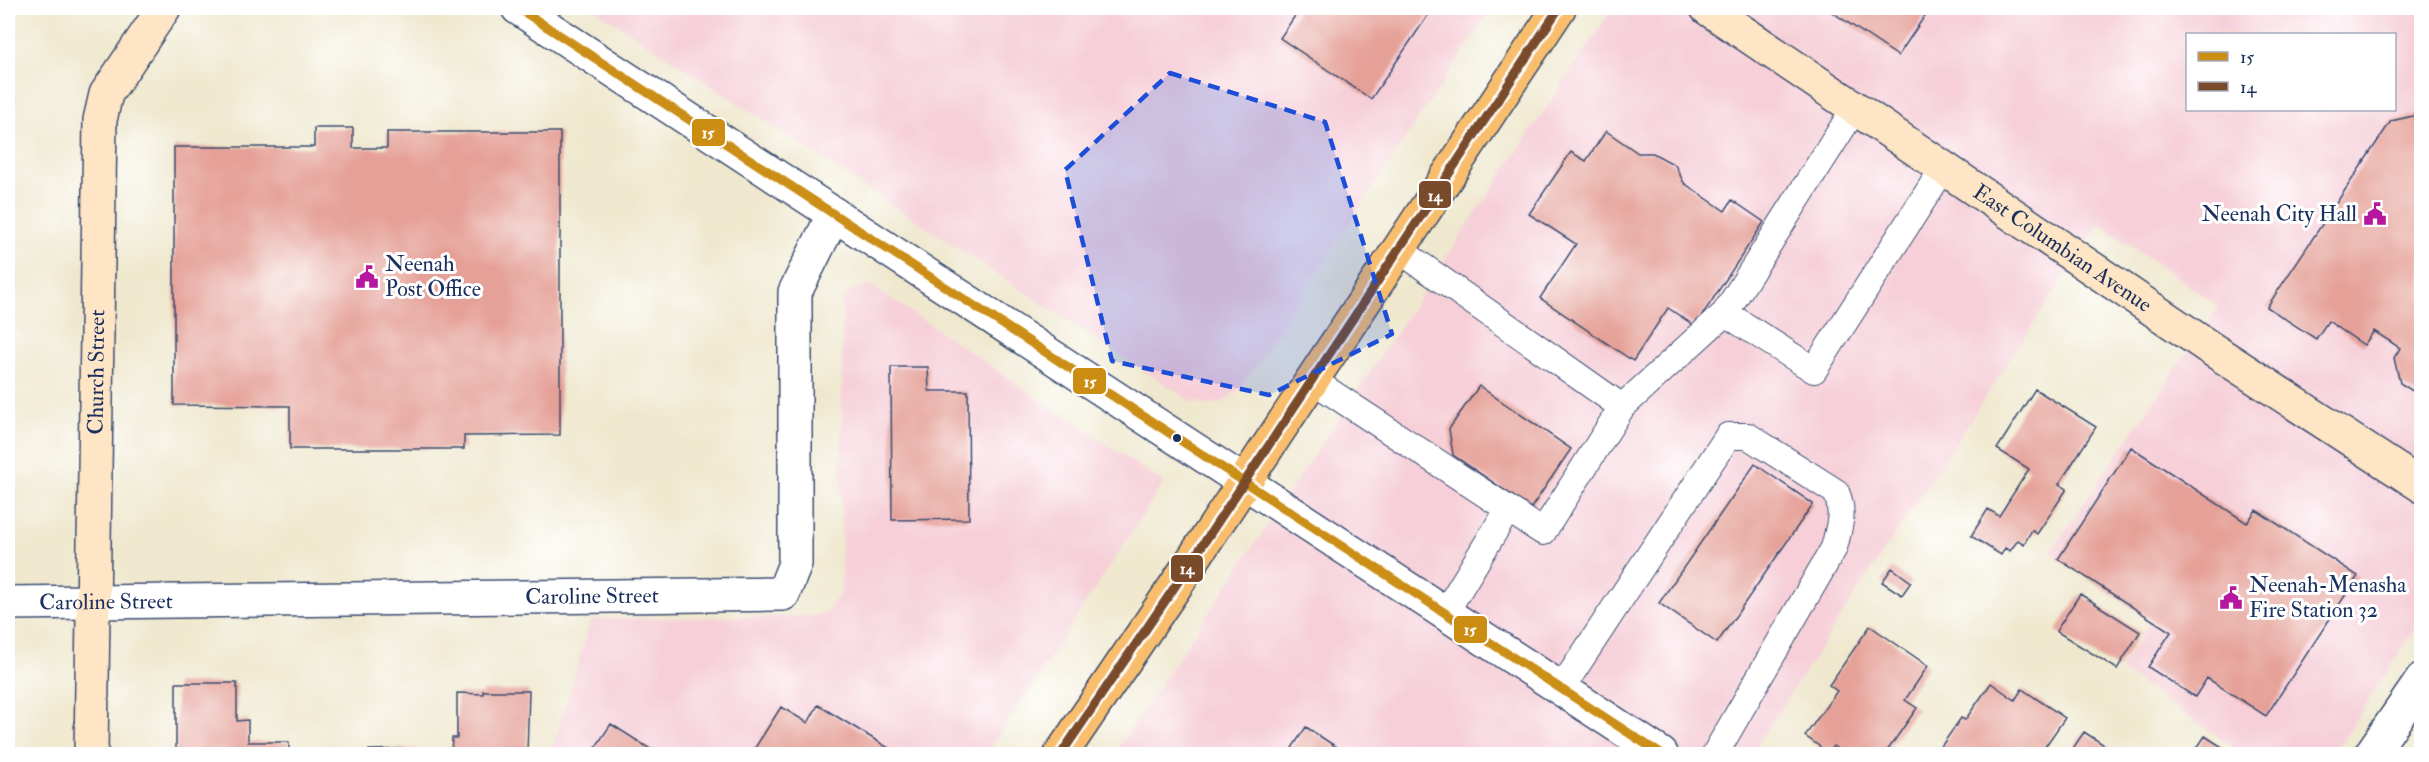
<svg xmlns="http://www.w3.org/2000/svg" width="2429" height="762" viewBox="0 0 2429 762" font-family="'IM FELL Double Pica',serif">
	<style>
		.built { fill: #f6cfd8; fill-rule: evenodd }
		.building { fill: #e5a097 }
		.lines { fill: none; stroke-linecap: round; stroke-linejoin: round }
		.lane-casing { stroke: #3b4b6f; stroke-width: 28 }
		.street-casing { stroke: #3b4b6f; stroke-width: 36 }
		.secondary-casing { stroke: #3b4b6f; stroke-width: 36 }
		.primary-casing { stroke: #3b4b6f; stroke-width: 36 }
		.lane { stroke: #fff; stroke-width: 26 }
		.street { stroke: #fff; stroke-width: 33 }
		.secondary { stroke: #fde5c5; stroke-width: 33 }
		.primary { stroke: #f9be6d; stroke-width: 33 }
		.bus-1-casing { stroke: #fff; stroke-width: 14 }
		.bus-2-casing { stroke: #fff; stroke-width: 14 }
		.bus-1 { stroke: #cb8e13; stroke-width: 9 }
		.bus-2 { stroke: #7a4b2a; stroke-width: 9 }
		.marked { fill: #1d4ed8; fill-opacity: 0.2; stroke: #1d4ed8; stroke-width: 4.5; stroke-dasharray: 12 8; stroke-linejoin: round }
		.bus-dot { fill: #1b2f5e; stroke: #fff; stroke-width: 2 }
		.labels { text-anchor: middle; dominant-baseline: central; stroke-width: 6; stroke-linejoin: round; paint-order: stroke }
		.poi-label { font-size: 22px; fill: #1b2f5e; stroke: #fff; text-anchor: start }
		.street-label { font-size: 22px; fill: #1b2f5e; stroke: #fff }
		.line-badge { stroke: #fff; stroke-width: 2 }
		.badge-label { font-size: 16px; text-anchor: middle; font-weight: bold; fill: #fff }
	</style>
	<rect width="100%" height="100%" fill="#fff"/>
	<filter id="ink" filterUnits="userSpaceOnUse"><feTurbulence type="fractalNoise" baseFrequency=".0167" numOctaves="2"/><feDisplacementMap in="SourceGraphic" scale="12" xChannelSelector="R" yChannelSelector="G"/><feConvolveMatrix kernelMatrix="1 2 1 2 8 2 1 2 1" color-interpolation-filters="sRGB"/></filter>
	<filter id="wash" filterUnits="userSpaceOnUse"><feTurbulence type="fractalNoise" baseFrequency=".008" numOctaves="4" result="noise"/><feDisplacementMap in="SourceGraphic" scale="24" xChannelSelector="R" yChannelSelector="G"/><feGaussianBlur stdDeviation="1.35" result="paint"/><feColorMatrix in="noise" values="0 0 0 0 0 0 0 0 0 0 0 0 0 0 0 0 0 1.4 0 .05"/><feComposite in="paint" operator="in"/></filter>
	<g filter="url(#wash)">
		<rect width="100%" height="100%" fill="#efe8ce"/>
		<!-- built -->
		<path class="built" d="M593,8H1492L1239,390L1223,402L1210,405L1190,401Z
			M1613,8H2421V619L2334,754H2243L2119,669L2151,621L2050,552L2219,306L2099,224L1751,754H1114ZM2188,34H2394V110H2188Z
			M871,285L1164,483L987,754H551L591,619L810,616L828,612L841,590L842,302L852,290Z"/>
		<g id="blocks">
			<!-- building -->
			<path class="building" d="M1296,8H1433L1371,99L1280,38L1299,10Z
				M1835,8H1930L1898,56L1832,12Z
				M2422,114V397L2400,383L2394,358L2400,348L2374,331L2364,345L2328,321L2316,339L2267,307L2391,121Z
				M314,128H353V148H387V132H560V435L464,436V449H290V406L174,405V147H314Z
				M1606,131L1638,153H1653L1675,165L1684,183L1725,211L1732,200L1764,222L1695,326L1668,308L1633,361L1540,298L1576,244L1529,214L1571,152L1586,161Z
				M891,367H928L929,391H968L969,519L892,520Z
				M1479,386L1571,449L1531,508L1453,455L1449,429Z
				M2035,389L2096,427L2059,484L2067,489L2037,534L2032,530L2024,544L2018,540L2010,551L2005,548L2001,555L1971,536L1988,509L1999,516L2029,469L1997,449Z
				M2131,447L2247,523L2256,510L2358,576L2266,716L2207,678L2195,697L2148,667L2171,632L2058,559Z
				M1755,464L1813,504L1717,643L1659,603Z
				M1892,568L1911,582L1902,595L1882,582Z
				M2080,594L2140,632L2117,669L2056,631Z
				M1870,626L1928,666L1905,700L1917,708L1885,754H1845L1833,746L1829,753L1805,736L1837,691L1829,685Z
				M176,683H237V721L248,720V742H289V754H176Z
				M1991,683L2015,700L2022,689L2065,718L2040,754H1950L1940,748L1961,718L1965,720Z
				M483,691H529L527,754H451L452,738H457V693L483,694Z
				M818,705L895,752L893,754H751L781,707L808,723Z
				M611,724L658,754H591Z
				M1306,727L1347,754H1288Z
				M2084,732L2112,750L2109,754H2069Z
				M2205,736L2233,754H2193Z
				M417,749V754H369V750Z"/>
		</g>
	</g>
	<g filter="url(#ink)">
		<use href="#blocks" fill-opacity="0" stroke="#3b4b6f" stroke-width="1.5"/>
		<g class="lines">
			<!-- lane casing -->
			<g class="lane-casing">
				<path id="lane" d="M1725,313L1814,370L1944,167
					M1312,380L1543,532L1622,407L1398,249
					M1622,407L1725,313L1855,108
					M1445,613L1508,509
					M1561,689L1728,436H1748L1836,492C1845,512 1839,527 1834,548L1715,754"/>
			</g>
			<!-- street casing -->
			<g class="street-casing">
				<g id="street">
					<path d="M518,8L1661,754"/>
					<path id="s1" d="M8,603L783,594L795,564V292L834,214"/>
					<path d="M2371,754L2422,680"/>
				</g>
			</g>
			<!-- secondary casing -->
			<g class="secondary-casing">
				<g id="secondary">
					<path id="s2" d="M1707,8L2210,348L2422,486"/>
					<path id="s3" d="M91,754L100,120L106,94L164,8"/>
				</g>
			</g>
			<!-- primary casing -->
			<g class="primary-casing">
				<path id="primary" d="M1061,754L1174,588L1559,8"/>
			</g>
			<!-- lane -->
			<use href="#lane" class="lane"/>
			<!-- street -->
			<use href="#street" class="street"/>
			<!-- secondary -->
			<use href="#secondary" class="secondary"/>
			<!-- primary -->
			<use href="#primary" class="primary"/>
			<!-- bus-1 casing -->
			<g class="bus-1-casing">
				<path id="bus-1" d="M518,8L1661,754"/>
			</g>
			<!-- bus-2 casing -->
			<g class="bus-2-casing">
				<path id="bus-2" d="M1061,754L1174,588L1559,8"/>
			</g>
			<!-- bus-1 -->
			<use href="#bus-1" class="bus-1"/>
			<!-- bus-2 -->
			<use href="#bus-2" class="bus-2"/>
		</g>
	</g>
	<!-- marked area -->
	<path class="marked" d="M1170,73L1325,122L1392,334L1269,395L1112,361L1065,170Z"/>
	<!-- icons -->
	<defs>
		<g id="civic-bare" transform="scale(1.8)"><path d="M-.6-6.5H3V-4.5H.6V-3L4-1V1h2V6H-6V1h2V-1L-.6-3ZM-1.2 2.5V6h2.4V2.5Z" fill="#b5179e" stroke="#fff" stroke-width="2.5" paint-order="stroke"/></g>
	</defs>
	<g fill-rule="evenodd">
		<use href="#civic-bare" x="2375" y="214"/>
		<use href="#civic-bare" x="367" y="277"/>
		<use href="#civic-bare" x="2231" y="598"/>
	</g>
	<!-- markers -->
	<circle class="bus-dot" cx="1177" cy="438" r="5"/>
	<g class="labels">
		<!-- poi labels -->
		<g class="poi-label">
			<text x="2357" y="214" text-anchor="end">Neenah City Hall</text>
			<text x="385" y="264">Neenah<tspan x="385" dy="25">Post Office</tspan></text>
			<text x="2249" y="585">Neenah-Menasha<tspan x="2249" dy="25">Fire Station 32</tspan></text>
		</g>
		<!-- street labels -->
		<g class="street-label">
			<text stroke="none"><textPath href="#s2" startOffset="429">East Columbian Avenue</textPath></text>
			<text stroke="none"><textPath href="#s3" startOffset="382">Church Street</textPath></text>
			<text stroke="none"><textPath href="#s1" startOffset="584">Caroline Street</textPath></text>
			<text stroke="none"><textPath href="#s1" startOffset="98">Caroline Street</textPath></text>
		</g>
	</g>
	<g class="line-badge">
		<rect x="691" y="118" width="35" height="29" rx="6" fill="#cb8e13"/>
		<rect x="1418" y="180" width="34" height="29" rx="6" fill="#7a4b2a"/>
		<rect x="1072" y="367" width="35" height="28" rx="6" fill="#cb8e13"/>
		<rect x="1170" y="554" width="34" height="29" rx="6" fill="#7a4b2a"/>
		<rect x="1453" y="615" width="35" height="29" rx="6" fill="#cb8e13"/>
	</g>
	<g class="badge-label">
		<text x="708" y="138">15</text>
		<text x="1435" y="201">14</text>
		<text x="1090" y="387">15</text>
		<text x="1187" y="574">14</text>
		<text x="1470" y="635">15</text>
	</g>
	<!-- margin -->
	<rect width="2429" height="762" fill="none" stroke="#fff" stroke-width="30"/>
	<!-- legend -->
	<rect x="2186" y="33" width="210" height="78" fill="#ffffff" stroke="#a4acbf" stroke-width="1.5"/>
	<rect x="2198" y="52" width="30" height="9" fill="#cb8e13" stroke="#a4acbf" stroke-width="1.5"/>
	<text x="2240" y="63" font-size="18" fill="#1b2f5e">15</text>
	<rect x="2198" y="82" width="30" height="9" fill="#7a4b2a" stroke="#a4acbf" stroke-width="1.5"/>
	<text x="2240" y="93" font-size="18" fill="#1b2f5e">14</text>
</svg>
